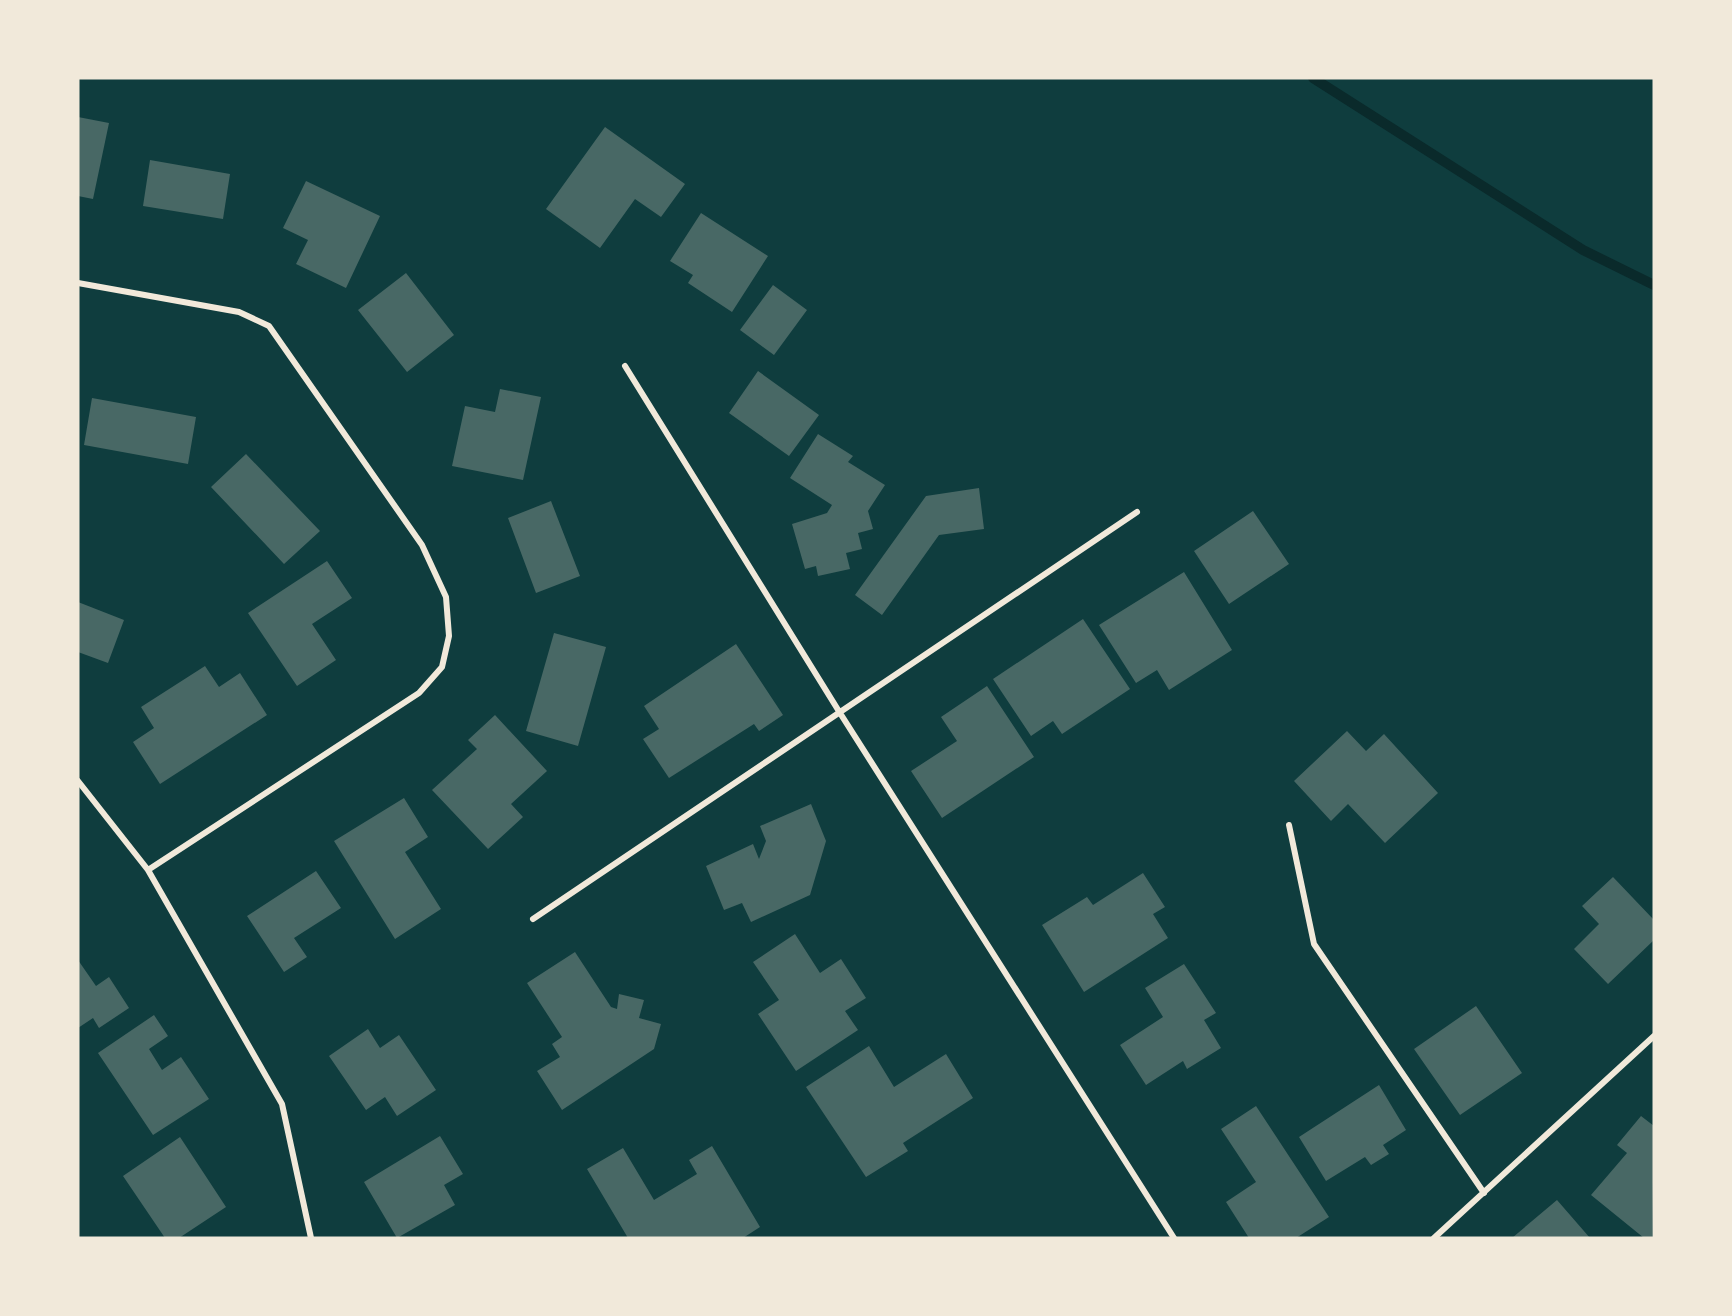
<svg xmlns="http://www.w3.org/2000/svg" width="1732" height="1316" viewBox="0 0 1732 1316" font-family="Ubuntu,sans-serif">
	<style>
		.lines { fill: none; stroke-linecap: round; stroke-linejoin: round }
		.stream { stroke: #0a2a2b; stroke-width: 10 }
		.building { fill: #486865 }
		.minor { stroke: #f1e9da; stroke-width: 6 }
	</style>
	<rect width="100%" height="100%" fill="#0f3d3e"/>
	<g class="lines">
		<!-- stream -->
		<path class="stream" d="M1313,78L1583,250L1654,285"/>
	</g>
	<!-- building -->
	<path class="building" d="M78,117L109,123L93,199L78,196Z
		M605,127L685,184L661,217L635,199L600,248L546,209Z
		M150,160L230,174L223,219L143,206Z
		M306,181L380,216L346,288L296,264L308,240L283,228Z
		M701,213L768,256L732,312L688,283L693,275L670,261Z
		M406,273L454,335L407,372L358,310Z
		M773,285L807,310L774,355L740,330Z
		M758,371L819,415L789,456L729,413Z
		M500,389L541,397L523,480L452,466L465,406L495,412Z
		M92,398L196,417L188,464L84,445Z
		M818,434L853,456L848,462L885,485L868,511L873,529L858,533L862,549L846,553L850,569L818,576L816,566L805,569L792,524L827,513L832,505L790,478Z
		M246,454L320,531L284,564L211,487Z
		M979,488L984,529L939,535L882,615L855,595L926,496Z
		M551,501L580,576L536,593L508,518Z
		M1253,511L1289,564L1229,604L1194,551Z
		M327,561L352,598L312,624L336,660L297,686L248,613Z
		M1184,572L1232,650L1169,690L1157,670L1136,683L1099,625Z
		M78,602L124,620L108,663L78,652Z
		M1083,619L1130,689L1062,734L1053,721L1031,736L993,679Z
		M554,633L606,647L578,746L526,731Z
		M736,644L783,715L759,731L754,724L669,778L643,739L659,729L644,706Z
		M205,666L219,687L240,673L267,715L160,784L133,742L154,728L141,707Z
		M987,686L1034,757L942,818L911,771L957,741L941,717Z
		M495,715L547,771L511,804L523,817L488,849L432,790L477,749L468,740Z
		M1347,731L1366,751L1384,734L1438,793L1385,843L1348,804L1331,821L1294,781Z
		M404,798L428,837L405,852L441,909L395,939L334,841Z
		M811,804L826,841L810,895L751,922L742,903L724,910L706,866L753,844L759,859L766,841L760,826Z
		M316,871L341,908L294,938L307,957L284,972L247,916Z
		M1143,873L1165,907L1153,914L1168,938L1084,992L1042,925L1087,897L1093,905Z
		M1613,877L1654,920V940L1608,984L1574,949L1599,924L1582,906Z
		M795,934L820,973L841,959L866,998L845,1011L858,1030L796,1071L758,1014L779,1000L753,962Z
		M575,952L611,1007L617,1009L619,994L644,1000L639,1018L661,1024L654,1049L562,1110L537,1071L560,1057L552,1044L562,1037L527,983Z
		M78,960L96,986L109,977L129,1008L99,1028L93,1018L78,1028Z
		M1184,964L1216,1013L1204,1020L1221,1048L1187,1069L1183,1061L1146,1085L1120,1045L1163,1017L1145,988Z
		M1476,1006L1522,1073L1460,1115L1414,1049Z
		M154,1015L168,1036L149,1049L162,1070L181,1057L209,1099L153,1135L98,1053Z
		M368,1029L380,1048L399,1035L436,1090L397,1116L385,1097L366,1110L329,1056Z
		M869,1046L894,1087L946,1054L973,1098L903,1143L908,1151L866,1177L806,1087Z
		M1379,1085L1406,1130L1383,1145L1389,1154L1371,1165L1365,1157L1326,1181L1299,1137Z
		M1256,1106L1329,1217L1296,1238H1249L1226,1202L1256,1182L1221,1129Z
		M1641,1116L1654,1126L1652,1238H1644L1591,1195L1627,1153L1617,1145Z
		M440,1136L463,1174L444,1185L455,1205L397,1238L364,1182Z
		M180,1137L226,1207L179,1238H165L123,1176Z
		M712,1146L760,1227L743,1238H628L587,1169L623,1148L654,1200L697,1174L689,1160Z
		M1557,1200L1590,1238H1512Z"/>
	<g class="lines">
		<!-- minor -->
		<path class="minor" d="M78,283L239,312L269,326L422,545L446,597L449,636L442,667L419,693L148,870
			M625,366L840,713L1174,1238
			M78,781L148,870L282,1104L311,1238
			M1289,825L1314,944L1484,1193
			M533,919L1137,512
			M1434,1238L1654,1036"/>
	</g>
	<!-- border -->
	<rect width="1732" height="1316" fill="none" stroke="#f1e9da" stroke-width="159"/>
</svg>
